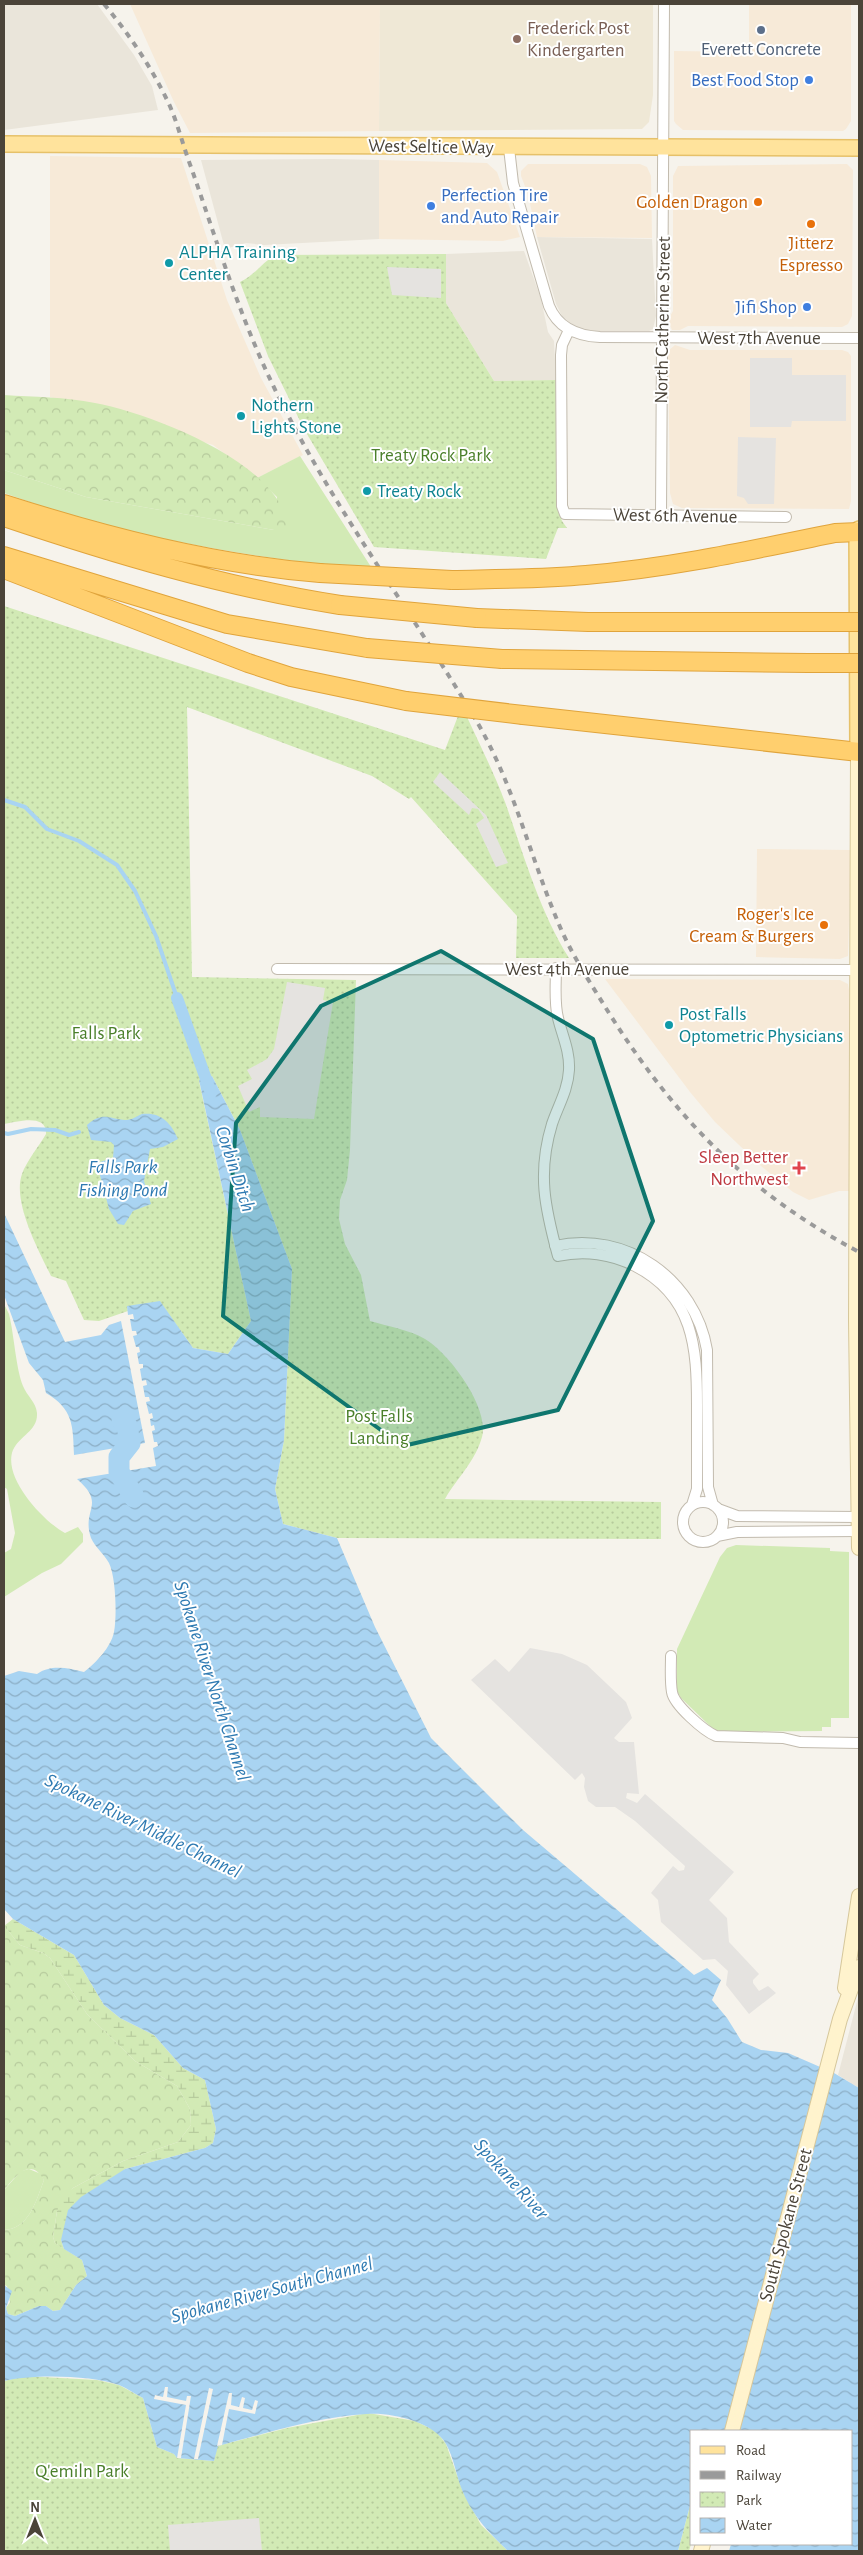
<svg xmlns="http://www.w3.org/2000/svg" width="863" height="2555" viewBox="0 0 863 2555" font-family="'Alegreya Sans',sans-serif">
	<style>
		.residential { fill: #eae5da }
		.commercial { fill: #f7ead8 }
		.education { fill: #efe8d6 }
		.grass { fill: #d2eab5 }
		.forest { fill: url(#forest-crowns) }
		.wetland { fill: url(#wetland-marsh) }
		.park { fill: url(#park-dots) }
		.parking { fill: #e5e3e0 }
		.water { fill: url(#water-waves) }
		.pier { fill: #f6f3ec }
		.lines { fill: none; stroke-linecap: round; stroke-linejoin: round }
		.stream { stroke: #a9d4f2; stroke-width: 4 }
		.canal { stroke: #a9d4f2; stroke-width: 12 }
		.river { stroke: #a9d4f2; stroke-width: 21 }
		.street-casing { stroke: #c2bbae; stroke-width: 12 }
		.secondary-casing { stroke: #d6c79b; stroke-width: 16 }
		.primary-casing { stroke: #e6c16a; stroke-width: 18 }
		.highway-casing { stroke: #e0a43c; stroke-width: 20 }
		.street { stroke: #fff; stroke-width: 10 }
		.secondary { stroke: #fff3cd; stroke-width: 14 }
		.primary { stroke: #ffe39c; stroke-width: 15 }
		.highway { stroke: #ffcf6e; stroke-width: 18 }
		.rail { stroke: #9a9a9a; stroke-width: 4; stroke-dasharray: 6 6; stroke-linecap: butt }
		.highway-bridge-casing { stroke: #e0a43c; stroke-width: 20; stroke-linecap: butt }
		.highway-bridge { stroke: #ffcf6e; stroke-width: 18 }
		.marked { fill: #0f766e; fill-opacity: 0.2; stroke: #0f766e; stroke-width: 4; stroke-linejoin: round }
		.service-dot { fill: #5c6f8a; stroke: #fff; stroke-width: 2 }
		.education-dot { fill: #8d6e63; stroke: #fff; stroke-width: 2 }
		.shop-dot { fill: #3f7fe0; stroke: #fff; stroke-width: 2 }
		.food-dot { fill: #e8710a; stroke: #fff; stroke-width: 2 }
		.culture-dot { fill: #0f9aa8; stroke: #fff; stroke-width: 2 }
		.health-dot { fill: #e0444e; stroke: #fff; stroke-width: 2 }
		.labels { text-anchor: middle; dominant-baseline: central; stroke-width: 4; stroke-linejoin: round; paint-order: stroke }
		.education-label { font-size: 19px; fill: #785e54; stroke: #fff; text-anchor: start }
		.service-label { font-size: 19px; fill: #4e5e75; stroke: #fff }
		.shop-label { font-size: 19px; fill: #366cbe; stroke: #fff; text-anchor: end }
		.street-label { font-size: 19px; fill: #4b4439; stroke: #fff }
		.food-label { font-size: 19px; fill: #c56008; stroke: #fff; text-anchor: end }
		.culture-label { font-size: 19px; fill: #0d838f; stroke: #fff; text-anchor: start }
		.park-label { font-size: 19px; fill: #4a7f2a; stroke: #fff }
		.health-label { font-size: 19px; fill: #be3a42; stroke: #fff; text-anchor: end }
		.water-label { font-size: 20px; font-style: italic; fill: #2e7ab2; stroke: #fff }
	</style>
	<defs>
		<pattern id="forest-crowns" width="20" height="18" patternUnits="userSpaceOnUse" patternTransform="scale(1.25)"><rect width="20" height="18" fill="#d2eab5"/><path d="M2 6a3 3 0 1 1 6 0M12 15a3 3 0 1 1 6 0" fill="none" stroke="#b6ca9c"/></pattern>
		<pattern id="wetland-marsh" width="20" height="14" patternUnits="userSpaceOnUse" patternTransform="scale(1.25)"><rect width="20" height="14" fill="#d2eab5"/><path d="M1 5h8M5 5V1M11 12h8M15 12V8" fill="none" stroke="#b6ca9c"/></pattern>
		<pattern id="park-dots" width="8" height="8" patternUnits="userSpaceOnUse" patternTransform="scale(1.25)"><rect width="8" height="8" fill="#d2eab5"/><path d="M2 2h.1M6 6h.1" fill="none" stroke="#b6ca9c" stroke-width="1.8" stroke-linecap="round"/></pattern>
		<pattern id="water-waves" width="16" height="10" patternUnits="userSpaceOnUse" patternTransform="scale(1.25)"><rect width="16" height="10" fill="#a9d4f2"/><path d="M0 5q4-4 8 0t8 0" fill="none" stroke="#8caec5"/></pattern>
	</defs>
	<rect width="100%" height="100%" fill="#f6f3ec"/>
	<!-- residential -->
	<path class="residential" d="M4,4H97L134,55L152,86L158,110L4,130Z
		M333,159L379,160V239L264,245L246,243L225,249L201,160Z
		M537,237L652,239L656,316L653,329L649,331H591L580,329L569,322L562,316L556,304Z
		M524,251L541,299L548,332L554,341L556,380L494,381L446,303V254Z
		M859,1994V2088L838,2075Z"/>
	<!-- commercial -->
	<path class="commercial" d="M130,4H380L379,131L190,133L174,102Z
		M749,4H851V121L846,129L843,131L683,130L676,124L674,121V51L749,52Z
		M50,156L181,158L227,300L261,378L303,455L257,478L213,445L50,397Z
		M379,160L487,163L497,172L520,237L503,241L379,239Z
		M528,164H640L647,167L651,176L652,238L537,237L528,194L521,176V171Z
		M847,164L853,170L852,316L848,324L842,327L688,326L680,330H672L668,320L673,311V176L678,166Z
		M675,345L690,350H842L848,352L851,356V501L849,509L682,508L673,504L670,493L668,351Z
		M757,849L851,850L848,956L840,959L756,957Z
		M605,979L840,980L848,984L849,990L850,1191H839L809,1200L793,1192L761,1166L715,1122L690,1092Z"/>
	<!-- education -->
	<path class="education" d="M380,4H653V95L649,122L642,129L379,131Z"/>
	<!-- grass -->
	<path class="grass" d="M300,456L373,570C279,561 186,546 95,523C64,515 34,503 4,493V470L86,497L274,530L277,497L257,478Z
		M4,1304L9,1314C14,1334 16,1369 23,1386C27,1396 36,1402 37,1413C38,1431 20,1435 13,1450C2,1477 43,1521 65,1533L78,1527L83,1534V1542L61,1564L42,1573L4,1597V1553L11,1549L15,1533L7,1489L4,1487Z
		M736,1545L830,1548V1551L849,1552V1718H831V1727H822V1731L723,1732L713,1729L681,1698L677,1691V1649L720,1557L727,1548Z
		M29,2169L41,2174L44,2180C36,2201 29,2229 4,2230V2190L21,2171Z"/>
	<!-- forest -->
	<path class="forest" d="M4,395C34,397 65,397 95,403C149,413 282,463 287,526L274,530L86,497L4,470Z
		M4,1926L20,1945L43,1953L50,1958L87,2014L135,2061L177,2086L190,2109L191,2125L178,2142L123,2161L73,2188L57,2211L53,2237L55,2243L82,2260L87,2276L76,2285L60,2310L53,2311L46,2306H39L15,2316L8,2314L6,2308L10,2302L7,2286L4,2285V2230C29,2229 36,2201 44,2180C30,2156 15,2177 4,2190Z"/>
	<!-- wetland -->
	<path class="wetland" d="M13,1919L74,1955L104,2005L120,2018L154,2035L183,2068L205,2080L216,2129L213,2143L205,2148L125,2169L61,2240L64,2249L55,2243L53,2237L57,2211L63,2198L73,2188L123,2161L178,2142L191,2125L190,2109L177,2086L135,2061L87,2014L50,1958L43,1953L20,1945L4,1926Z"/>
	<!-- park -->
	<path class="park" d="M446,254V303L494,381L556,380L557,506L562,521L567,528H558L546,559L374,547L304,429L268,356L240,282C256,275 262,261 277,255Z
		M4,606L445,750L458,716L467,717C480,745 494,773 505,802C524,855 539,910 569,958H516L517,916L411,797L409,799L372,776L187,707L192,977L356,980L350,1150L347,1180L340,1200L339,1219L345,1244L361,1275L370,1321C387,1326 410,1330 425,1339C449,1353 490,1408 482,1437C475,1462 457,1478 445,1499L661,1502V1539L337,1538L283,1524L275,1489L284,1440L292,1269L240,1130L212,1076L199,1081L251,1321L228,1354L193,1348L160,1302L127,1307L128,1311L99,1321L84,1320L66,1281L51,1276C39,1251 12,1202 22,1174C26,1162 39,1146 46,1134C47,1113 17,1122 4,1124Z
		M24,2376L97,2380L119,2385L143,2398L157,2447L174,2454L177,2458L214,2461L217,2446L287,2428L368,2413L415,2421L436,2431L446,2444L463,2492L481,2525L508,2551H4V2381Z
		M692,2498V2541L689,2551H678Z"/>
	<!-- parking -->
	<path class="parking" d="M387,267L441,269V298L392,295Z
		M750,358H792V375H846V421H792L791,427H750Z
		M738,437L776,438L774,504H748L744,498L737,496Z
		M440,772L486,815L508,863L496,867L476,824L484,818L478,809L472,808L469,815L433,782Z
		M287,982L325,988L323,1000L333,1002L314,1119L260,1117V1107L249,1112L238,1086L252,1079L247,1070L267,1059L274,1049Z
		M530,1648L562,1654L587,1665L626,1702L632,1718L614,1738L619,1742H634L639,1794L627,1793L626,1798L637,1803L645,1794L734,1872L709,1900L727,1918L729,1942L759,1974L753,1980V1983L759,1991L768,1986L776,1993L749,2014L726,1985L728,1971L715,1959L703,1960L661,1922L658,1900L651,1893L673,1866L679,1871L684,1870L685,1866L635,1821L615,1807H596L588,1801L584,1787L585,1778L582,1773L575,1780L471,1680L495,1659L509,1672Z
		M259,2518L262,2551H170L168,2525Z"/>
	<!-- water -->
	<path class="water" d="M212,1076L240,1130L292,1269L284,1440L275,1489L283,1524L337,1538L375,1627L431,1738L523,1830L694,1975L707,1968L721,1980L712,2000L727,2018L742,2042L761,2050L788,2053L834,2073L859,2088V2551H729L731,2544H852V2431H692V2498L678,2551H508C489,2533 472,2515 462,2490C456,2475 454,2458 446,2444C434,2422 391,2412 367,2414C321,2416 263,2434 218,2446L214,2461L177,2458L174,2454L157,2447L143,2398C135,2394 127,2388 119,2385C91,2375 32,2374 4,2381V2285L12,2291L6,2308L8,2314L15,2316L39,2306H46L53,2311L60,2310L76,2285L87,2276L82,2260L64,2249L61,2240L68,2210L81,2197L125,2169L205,2148L213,2143L216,2129L205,2080L183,2068L154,2035L120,2018L104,2005L74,1955L13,1919L4,1909V1676L19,1671L37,1674C51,1664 68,1668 84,1672C96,1663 111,1647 114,1632C117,1616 116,1578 109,1563C104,1554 95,1547 91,1538C81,1509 107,1505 77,1479L156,1466L153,1448L158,1446L157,1442H154L152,1431L155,1430L154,1425L151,1426L150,1419L153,1418L152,1413L149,1414L146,1402L150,1401L149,1397H145L143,1386L147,1385L146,1380L142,1381L140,1369L143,1368V1364H139L137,1353L140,1352L139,1347H136L133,1336L137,1335L136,1331H132L130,1319H134L133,1314L128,1315L127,1306L160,1301L193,1348L228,1354L251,1321L199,1080Z
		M142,1114C161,1112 171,1123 178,1139L163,1147L150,1149L144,1181L151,1204L133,1211L124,1225L118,1224L109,1209L98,1168L100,1162L113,1158L114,1145L111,1142L91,1140L87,1125C103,1111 108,1119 126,1120C132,1120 137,1116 142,1114Z
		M4,1213L65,1342L101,1335L109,1325L121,1321L145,1443L74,1455C73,1425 73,1409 46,1393L43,1380L29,1363L4,1295Z"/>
	<!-- pier -->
	<path class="pier" d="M165,2387H168L167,2397L186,2401L187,2396H191L181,2458H177L186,2405L154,2399L155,2395L163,2397Z
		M209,2388L213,2389L198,2459H194Z
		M229,2393H232L231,2405L239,2407L242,2397L245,2398L243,2408L252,2410L255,2400L258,2401L255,2414L229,2409L222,2445L217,2446Z"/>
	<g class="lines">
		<!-- stream -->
		<path class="stream" d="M4,800L25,807L47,829L79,841L117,865L135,891L156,936L177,998
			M4,1133L8,1134L31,1129L55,1130L69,1135L79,1132"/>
		<!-- canal -->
		<path class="canal" d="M177,998L211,1093"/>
		<!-- river -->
		<path class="river" d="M122,1420L127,1426L130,1443L119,1457V1472L134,1497"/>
		<!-- street casing -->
		<g class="street-casing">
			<path id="street" d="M509,148L513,183L549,306C558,328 577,336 600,337L859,338
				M569,330L562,345L561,355L562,506L565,514L786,517
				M661,515L664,4
				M556,968C556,984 554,1002 558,1018C562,1035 570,1051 569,1070C568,1090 558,1106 552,1124C537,1173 545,1208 558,1256C584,1250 612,1254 635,1266C694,1296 697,1348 697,1406C697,1434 697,1462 697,1489L692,1505
				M277,969L857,970
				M555,1246C626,1230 695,1279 707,1350L708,1487L713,1505
				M683 1522a20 20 0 1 1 40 0a20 20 0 1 1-40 0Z
				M718,1509L737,1516L859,1517
				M717,1536L737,1532L859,1531
				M671,1656C671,1668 670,1681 672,1692C674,1705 704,1731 716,1736L783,1738L800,1742L859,1743"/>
		</g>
		<!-- secondary casing -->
		<g class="secondary-casing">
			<path id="secondary" d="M858,752L856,1321L859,1548
				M845,1988L859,1896
				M732,2431L840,2019L859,1967
				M701,2551L703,2544"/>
		</g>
		<!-- primary casing -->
		<g class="primary-casing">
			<path id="primary" d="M4,144L859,148
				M858,752L857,532L859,529"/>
		</g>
		<!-- highway casing -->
		<g class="highway-casing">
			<path id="highway" d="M4,504C107,537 212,564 320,573
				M4,517C114,554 224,587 340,605
				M4,556L227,624L367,648
				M4,569L248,663L291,677L406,701
				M452,580C497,579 542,579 586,575C670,568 752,550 835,533L859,532
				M477,618L588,622H808
				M502,659L808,663
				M523,715L859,752"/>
		</g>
		<!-- street -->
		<use href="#street" class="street"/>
		<!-- secondary -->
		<use href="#secondary" class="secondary"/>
		<!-- primary -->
		<use href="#primary" class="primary"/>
		<!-- highway -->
		<use href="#highway" class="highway"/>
		<!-- rail -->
		<path class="rail" d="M104,4C129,34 152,68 169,104C178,124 183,146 191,167C213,230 233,295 260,357C317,487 405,600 477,722C513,783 530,856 558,922C571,954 591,984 609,1013C676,1119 748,1193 859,1252"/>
		<!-- highway-bridge casing -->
		<g class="highway-bridge-casing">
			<path id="highway-bridge" d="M320,573L452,580
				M340,605L477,618
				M808,622H859
				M367,648L502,659
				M808,663H859
				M406,701L523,715"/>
		</g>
		<!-- highway-bridge -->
		<use href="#highway-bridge" class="highway-bridge"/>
	</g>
	<!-- marked area -->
	<path class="marked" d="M441,951L593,1039L653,1221L558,1410L403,1446L223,1316L236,1123L321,1006Z"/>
	<!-- markers -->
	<circle class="service-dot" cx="761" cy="30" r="5"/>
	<circle class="education-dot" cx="517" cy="39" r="5"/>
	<g class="shop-dot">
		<circle cx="809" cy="80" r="5"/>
		<circle cx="431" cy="206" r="5"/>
		<circle cx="807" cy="307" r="5"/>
	</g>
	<g class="food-dot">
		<circle cx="758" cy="202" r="5"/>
		<circle cx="811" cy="224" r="5"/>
		<circle cx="824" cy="925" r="5"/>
	</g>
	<g class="culture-dot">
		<circle cx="169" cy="263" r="5"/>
		<circle cx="241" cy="416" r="5"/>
		<circle cx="367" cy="491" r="5"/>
		<circle cx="669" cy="1025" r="5"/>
	</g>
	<path class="health-dot" d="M796.5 1160.5h5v5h5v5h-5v5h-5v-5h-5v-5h5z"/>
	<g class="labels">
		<!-- education labels -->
		<g class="education-label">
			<text x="527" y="28">Frederick Post<tspan x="527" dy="22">Kindergarten</tspan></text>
		</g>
		<!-- service labels -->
		<g class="service-label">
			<text x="761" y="49">Everett Concrete</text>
		</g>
		<!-- shop labels -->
		<g class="shop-label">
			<text x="799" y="80">Best Food Stop</text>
			<text x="441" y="195" text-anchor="start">Perfection Tire<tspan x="441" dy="22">and Auto Repair</tspan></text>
			<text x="797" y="307">Jifi Shop</text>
		</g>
		<!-- street labels -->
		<g class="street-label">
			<text transform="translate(431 147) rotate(1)">West Seltice Way</text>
			<text transform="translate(663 320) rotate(-89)">North Catherine Street</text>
			<text x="759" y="338">West 7th Avenue</text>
			<text transform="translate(675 516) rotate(1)">West 6th Avenue</text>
			<text x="567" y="969">West 4th Avenue</text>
			<text transform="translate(786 2225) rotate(-75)">South Spokane Street</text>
		</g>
		<!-- food labels -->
		<g class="food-label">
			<text x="748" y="202">Golden Dragon</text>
			<text x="811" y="243" text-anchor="middle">Jitterz<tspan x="811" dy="22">Espresso</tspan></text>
			<text x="814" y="914">Roger's Ice<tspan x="814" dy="22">Cream &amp; Burgers</tspan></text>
		</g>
		<!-- culture labels -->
		<g class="culture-label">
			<text x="179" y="252">ALPHA Training<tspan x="179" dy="22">Center</tspan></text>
			<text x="251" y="405">Nothern<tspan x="251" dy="22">Lights Stone</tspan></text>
			<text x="377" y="491">Treaty Rock</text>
			<text x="679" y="1014">Post Falls<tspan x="679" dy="22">Optometric Physicians</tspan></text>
		</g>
		<!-- park labels -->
		<g class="park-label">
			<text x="431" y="455">Treaty Rock Park</text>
			<text x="106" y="1033">Falls Park</text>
			<text x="379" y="1416">Post Falls<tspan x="379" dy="22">Landing</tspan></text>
			<text x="82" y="2471">Q'emiln Park</text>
		</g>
		<!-- health labels -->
		<g class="health-label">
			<text x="788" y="1157">Sleep Better<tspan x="788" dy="22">Northwest</tspan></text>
		</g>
		<!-- water labels -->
		<g class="water-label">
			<text x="123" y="1167">Falls Park<tspan x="123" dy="23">Fishing Pond</tspan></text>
			<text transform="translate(235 1169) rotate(72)">Corbin Ditch</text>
			<text transform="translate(212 1681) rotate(72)">Spokane River North Channel</text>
			<text transform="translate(143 1826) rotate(26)">Spokane River Middle Channel</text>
			<text transform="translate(511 2179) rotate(48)">Spokane River</text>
			<text transform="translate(272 2290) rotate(-15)">Spokane River South Channel</text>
		</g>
	</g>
	<!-- border -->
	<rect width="863" height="2555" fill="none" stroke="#4b4439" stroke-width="10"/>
	<!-- legend -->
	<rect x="690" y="2430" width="162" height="115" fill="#ffffff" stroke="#b7b4b0"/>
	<rect x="700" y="2446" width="25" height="8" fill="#ffe39c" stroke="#b7b4b0"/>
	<text x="736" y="2455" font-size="15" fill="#4b4439">Road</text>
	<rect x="700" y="2471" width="25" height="8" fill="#9a9a9a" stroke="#b7b4b0"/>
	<text x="736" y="2480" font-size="15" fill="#4b4439">Railway</text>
	<rect x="700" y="2492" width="25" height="15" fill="url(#park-dots)" stroke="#b7b4b0"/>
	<text x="736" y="2505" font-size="15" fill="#4b4439">Park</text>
	<rect x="700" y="2518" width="25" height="15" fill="url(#water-waves)" stroke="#b7b4b0"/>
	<text x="736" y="2530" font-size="15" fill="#4b4439">Water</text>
	<!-- north arrow -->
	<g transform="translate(35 2520)" stroke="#ffffff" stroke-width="4" paint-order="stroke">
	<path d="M0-4L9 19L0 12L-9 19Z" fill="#4b4439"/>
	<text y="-8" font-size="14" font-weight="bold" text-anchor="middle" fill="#4b4439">N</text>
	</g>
</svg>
